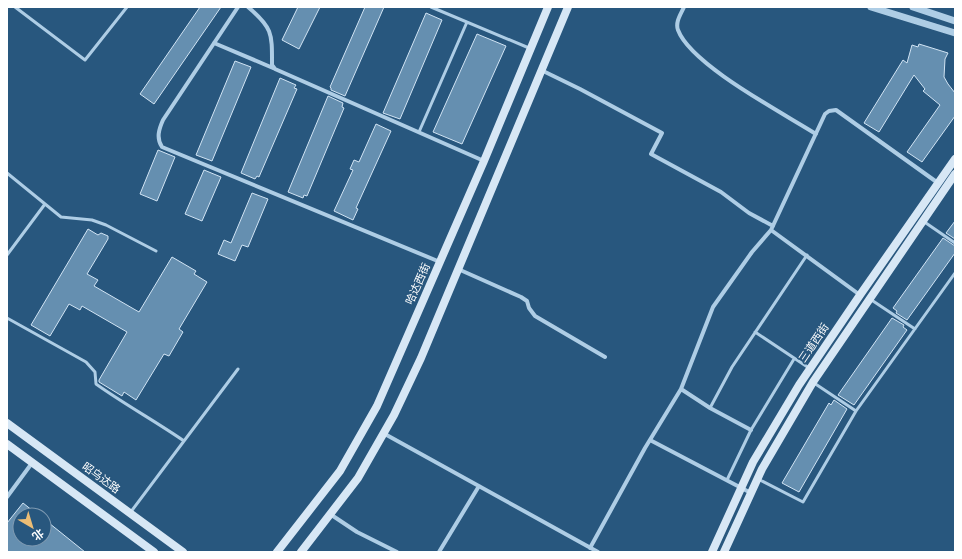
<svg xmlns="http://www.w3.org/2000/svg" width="962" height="559" viewBox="0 0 962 559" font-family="'Fira Sans','Noto Sans SC',sans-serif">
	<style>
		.building { fill: #658fb0; stroke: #d1e4f4 }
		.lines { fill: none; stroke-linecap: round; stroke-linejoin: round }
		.service { stroke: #aecde5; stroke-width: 3 }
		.minor { stroke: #aecde5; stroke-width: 4 }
		.tertiary { stroke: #aecde5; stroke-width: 7 }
		.secondary { stroke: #d7e7f5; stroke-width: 8 }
		.labels { text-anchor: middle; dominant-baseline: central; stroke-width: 3.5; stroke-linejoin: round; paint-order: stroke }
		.street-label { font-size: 11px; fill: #fff; stroke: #28577e }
	</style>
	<rect width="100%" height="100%" fill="#28577e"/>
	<!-- building -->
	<path class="building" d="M200,7H221L154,104L140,94Z
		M298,7H320L299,49L282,40Z
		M365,7H384L345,96L331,90V88L330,87Z
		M426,13L442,20L400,119L383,113Z
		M477,34L506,46L462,144L433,132Z
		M919,44L948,53L945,59L944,77L948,84L955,93V116L922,162L907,152L940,105L923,91L925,89L914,75L879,132L864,123L903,60L907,63L912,45L918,47Z
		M235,61L251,67L212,161L196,155Z
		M280,78L296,85L294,88L297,89L259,177L257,176L255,179L241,173Z
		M328,96L343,103L342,107L344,108L307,196L304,195L303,198L288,192Z
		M376,124L391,131L356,208L358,209L353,220L334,211L353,170L350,169L354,160L359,162Z
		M158,150L175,157L157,201L140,194Z
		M204,170L221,177L202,221L185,214Z
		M252,193L268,199L248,247L242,245L235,261L218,254L224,240L231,243Z
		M955,221V239L946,233Z
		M88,229L98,235L101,233L108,236V239L87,274L98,280L94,286L139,312L172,257L196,271L194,274L207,282L179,329L183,332L169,356L164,354L136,400L124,392L122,396L99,382V380L127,332L82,306L80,310L69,304L50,336L31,325Z
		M943,238L955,246V253L907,320L896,313L897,311L893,308Z
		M892,318L904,325L903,327L907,330L854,405L838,395Z
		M834,400L847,409L799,492L782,483L829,403L831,405Z
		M23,503L38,515H20V539H44V519L85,552H7V523Z"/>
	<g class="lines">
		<!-- service -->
		<path class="service" d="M15,7L85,60L127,7
			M431,7L529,48
			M419,132L467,22
			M7,173L61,217L92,220L106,225L156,251
			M923,221L955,243
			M7,255L45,204
			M870,299L915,329
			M7,318L86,362L95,372L96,384C124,404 155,421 184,441
			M755,332L809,368
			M814,383L856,411
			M710,408L732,367L807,255
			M758,479L803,502L856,411L955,273
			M727,480L751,430L794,359
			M130,513L238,369"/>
		<!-- minor -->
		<path class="minor" d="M238,7L163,120C159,129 156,138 162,147L440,262
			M248,7C273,28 272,34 272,65L275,69L484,161
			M684,7C681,14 675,22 678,30C691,65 783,113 816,134
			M214,43L273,68
			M541,70L580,89L662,133L651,154L721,192L749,213L773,226
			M771,230L860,295
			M458,269L521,297L527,301L529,308L535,316L605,357
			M681,389L710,408L751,430
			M383,433L598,552
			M650,440L751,493
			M7,497L32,463
			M330,514L357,532L397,552
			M590,548L645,448L681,389L713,307L752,252L771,230L825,114L829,111L836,110L938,183
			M439,552L479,486"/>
		<!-- tertiary -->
		<path class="tertiary" d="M871,7L955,33
			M913,7L955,21"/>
		<!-- secondary -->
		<path class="secondary" d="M7,423L183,552
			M7,444L154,552
			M277,552L340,471L377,406L484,161L548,7
			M301,552L358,478L394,415L421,358L568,7
			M712,552L753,462L799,385L860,295L955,159
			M724,552L762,469L813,382L955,174"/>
	</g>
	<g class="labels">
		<!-- street labels -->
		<g class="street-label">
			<text transform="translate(418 284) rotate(-66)">哈达西街</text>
			<text transform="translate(814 343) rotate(-56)">三道西街</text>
			<text transform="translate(101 478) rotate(36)">昭乌达路</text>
		</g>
	</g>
	<!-- border -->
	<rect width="962" height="559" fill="none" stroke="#ffffff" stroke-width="16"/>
	<!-- north arrow -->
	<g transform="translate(32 527) rotate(142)"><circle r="19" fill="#28577e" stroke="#7e9ab2"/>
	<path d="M0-3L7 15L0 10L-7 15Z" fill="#ecbd75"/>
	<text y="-6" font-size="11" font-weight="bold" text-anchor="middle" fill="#ffffff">北</text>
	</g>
</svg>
